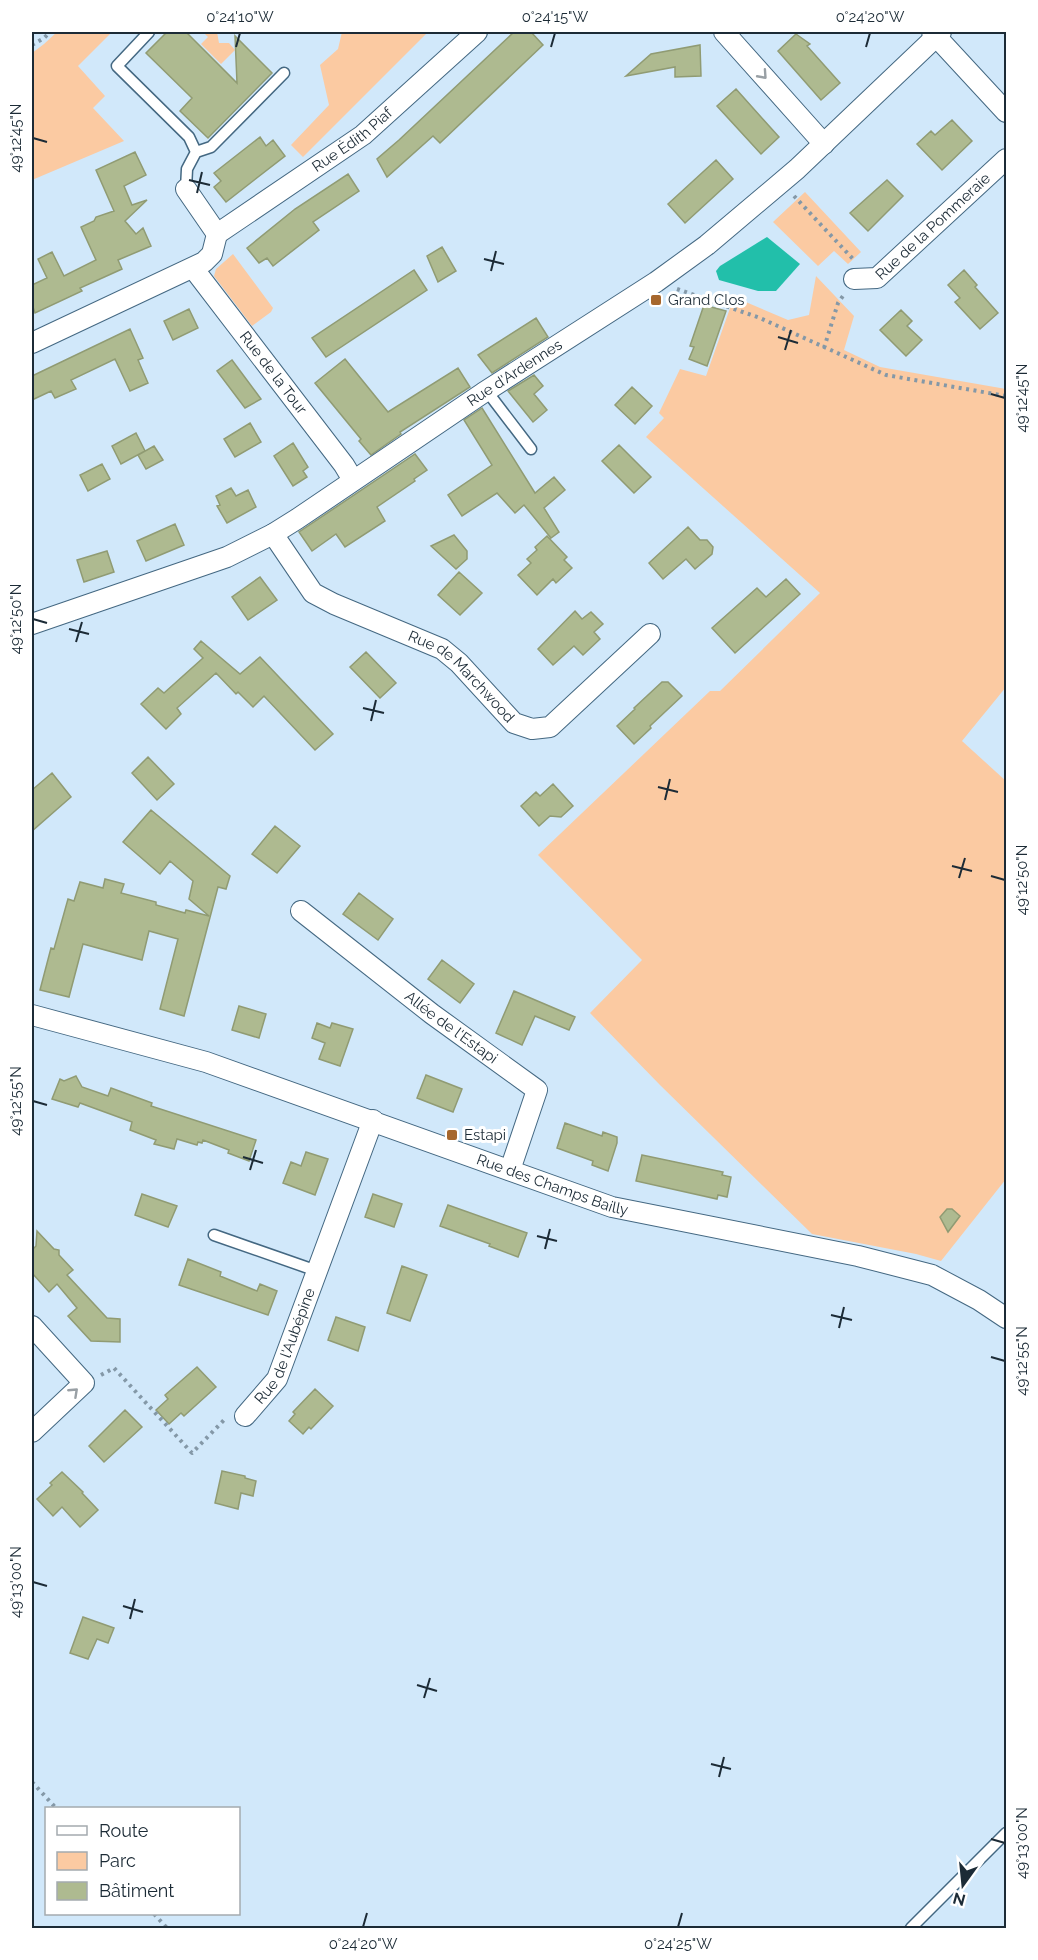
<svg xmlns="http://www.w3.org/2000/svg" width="1038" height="1960" viewBox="0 0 1038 1960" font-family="Raleway,sans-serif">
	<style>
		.green { fill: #fbcaa2 }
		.water { fill: #22bfaa }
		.building { fill: #aeba90; stroke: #909b73; stroke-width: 1.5 }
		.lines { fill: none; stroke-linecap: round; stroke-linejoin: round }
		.service-casing { stroke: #446882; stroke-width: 13 }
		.minor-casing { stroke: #446882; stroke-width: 22 }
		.path { stroke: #8498a7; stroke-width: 4; stroke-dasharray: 3 4.5; stroke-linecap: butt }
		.service { stroke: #fff; stroke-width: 10 }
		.minor { stroke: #fff; stroke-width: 20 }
		.oneway { stroke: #99a0a5 }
		.ticks { fill: none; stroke: #1c2b36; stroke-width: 2 }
		.poi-dot { fill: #a6672d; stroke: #fff; stroke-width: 2 }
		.labels { text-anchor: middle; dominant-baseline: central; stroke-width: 6; stroke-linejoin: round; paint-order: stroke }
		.street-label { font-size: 15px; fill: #1c2b36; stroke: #fff }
		.poi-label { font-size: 15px; fill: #1c2b36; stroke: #fff; text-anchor: start }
		.neatline { fill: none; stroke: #1c2b36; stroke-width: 2 }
		.ticks-label { font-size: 15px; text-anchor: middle; fill: #1c2b36 }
	</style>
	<rect width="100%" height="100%" fill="#d1e8fa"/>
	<!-- green -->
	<path class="green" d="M57,32H112L78,66L105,96L93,108L124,141L32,180V53L44,44Z
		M203,32H217L219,43H229L235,50L221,64L201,44L208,37Z
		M342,32H428L303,157L291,145L329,105L320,65L338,49Z
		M805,192L861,252L848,264L834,251L818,266L773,222Z
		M233,254L273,308L271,312L252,326L214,276L216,269Z
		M816,276L854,316L844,350L880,367L1006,389V687L962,741L1006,781V1179L941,1261L916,1254L812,1234L660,1085L590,1013L642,960L538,855L710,691H720L820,593L646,437L664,418L659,413L680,369L706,376L734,297L788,320L809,315Z"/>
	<!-- water -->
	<path class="water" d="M767,237L800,264L776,291H758L719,280L716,271L720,266Z"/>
	<!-- building -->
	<path class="building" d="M167,32H186L237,83L235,36L272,73L208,138L180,111L192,98L146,53Z
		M514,32H531L543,45L440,143L433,136L387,177L377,159L399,140Z
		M796,34L810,44L807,46L840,83L821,100L778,51Z
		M700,45L701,76L675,77V67L626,76L651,54Z
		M736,89L779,137L761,154L717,106Z
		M952,120L972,141L942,170L917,144L931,131L935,135Z
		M260,137L266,146L273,140L285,156L226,202L214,187L221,181L214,173Z
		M135,152L146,175L124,186L132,205L147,200L125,221L136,234L143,228L151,246L118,260L122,269L80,288L82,291L35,313L32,304V285L47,278L38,259L52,252L64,276L96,260L81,227L94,221L96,217L114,211L96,170Z
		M716,160L733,179L685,223L668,204Z
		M348,174L359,191L313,222L319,230L273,266L267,258L259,263L247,248L295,209Z
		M887,180L903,196L868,231L850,213Z
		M442,247L456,271L438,282L427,256Z
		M414,270L427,290L326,357L312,338Z
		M964,270L977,285L975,287L998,313L980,329L955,302L960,298L948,285Z
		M704,305L726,311L707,366L689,359L694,347L690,346Z
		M189,309L198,328L173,340L164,321Z
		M901,310L912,321L907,326L922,340L906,356L880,330Z
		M536,318L548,337L492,373L478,355Z
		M130,329L143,358L138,360L148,383L130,391L115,359L71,380L76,389L55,398L51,391L32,400V376Z
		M345,359L388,412L458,368L470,387L400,432L401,434L371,455L359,441L361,439L315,383Z
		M232,360L261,399L245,408L217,371Z
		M534,375L543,386L534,394L547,410L533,422L508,391Z
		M632,387L652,406L635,424L615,405Z
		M482,408L535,493L554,477L565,490L544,508L559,532L551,538L524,505L515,513L497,493L462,516L448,495L492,465L464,420Z
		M250,423L261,442L235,457L224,439Z
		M136,433L145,451L121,464L112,446Z
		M293,443L308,467L303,471L307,477L293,486L274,456Z
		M619,445L651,477L634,493L602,461Z
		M154,446L163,460L146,469L138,455Z
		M415,454L427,470L414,479L415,481L377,507L385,521L345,547L336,534L312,551L299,532Z
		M102,464L110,479L88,491L80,475Z
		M231,488L236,496L248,490L256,507L227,523L217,506L220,505L216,496Z
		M175,524L184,545L146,561L137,541Z
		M688,527L700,540H707L713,547L712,554L695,569L686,559L663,579L649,563Z
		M454,535L467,551V559L456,569L431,546Z
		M547,536L567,557L564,560L572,568L556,583L553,579L537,595L518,575L531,563L527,559L537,550L535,547Z
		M107,551L114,572L84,582L77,560Z
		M459,572L482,593L460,615L438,595Z
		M260,577L277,600L248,620L232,597Z
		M786,579L800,594L735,653L712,628L757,588L766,597Z
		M575,611L582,619L591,612L603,624L594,632L600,639L583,655L574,646L553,665L538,649Z
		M201,641L240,674L260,657L333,734L315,750L264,696L253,707L238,692L236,694L216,673L177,708L181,714L166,729L141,704L158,688L164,693L203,658L194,649Z
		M366,652L396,683L380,698L350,667Z
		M662,682H668L682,696L650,726L651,728L634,744L617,726L635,709L634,708Z
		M148,757L174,784L157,800L132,773Z
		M52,773L71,797L32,831V790Z
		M553,784L573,806L561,817L550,816L539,826L521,806L536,792L540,796Z
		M151,810L230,876L226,889L218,887L184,1016L160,1009L178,939L149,931L142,960L83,944L69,997L40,990L51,948L54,949L68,899L74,901L80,882L103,888L105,879L124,884L121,893L156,902V905L185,913L186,910L209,916L189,899L193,881L170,861L160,874L123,842Z
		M275,826L300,846L277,873L252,854Z
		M359,893L393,919L378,940L343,914Z
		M442,960L474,984L460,1003L428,979Z
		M514,991L575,1017L569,1030L535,1016L522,1045L496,1033Z
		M239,1006L266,1014L259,1038L232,1030Z
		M317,1023L330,1028L332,1023L353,1029L340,1066L319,1059L325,1043L312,1038Z
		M426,1075L462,1089L453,1112L417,1098Z
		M76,1076L82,1087L108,1096L111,1088L152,1103L151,1106L256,1140L249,1161L228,1153L229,1150L203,1140L202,1143L198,1142L197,1145L177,1139L174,1149L154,1144L156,1140L130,1130L132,1122L80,1103L78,1107L52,1099L60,1079L64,1081Z
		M565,1123L602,1136L603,1132L617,1137V1143L608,1171L592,1165L593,1161L557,1148Z
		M306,1152L328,1159L315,1195L283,1183L291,1162L301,1166Z
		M642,1155L723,1172L722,1175L731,1177L727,1197L718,1195L717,1199L636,1181Z
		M142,1194L177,1206L168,1227L135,1215Z
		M373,1194L402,1204L394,1227L365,1217Z
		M448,1205L527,1233L518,1257L489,1246L490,1244L440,1226Z
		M947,1209H952L960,1216L948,1232L940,1217Z
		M37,1231L54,1249L59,1250V1255L73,1270L67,1275L107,1318L120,1319V1342L91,1341L68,1316L77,1308L57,1284L49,1292L32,1273V1250L36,1246Z
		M188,1259L221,1272L220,1276L257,1291L260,1284L277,1291L268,1315L179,1285Z
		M402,1266L427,1275L410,1321L387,1313Z
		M336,1317L365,1327L358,1351L328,1340Z
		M197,1367L216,1387L184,1416L181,1413L169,1424L156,1410L168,1399L165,1395Z
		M315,1389L333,1406L311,1429L309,1427L303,1434L289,1421L295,1414L293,1412Z
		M125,1410L142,1427L104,1462L89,1446Z
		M222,1471L245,1476V1478L256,1481L253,1496L241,1493L238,1509L215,1503Z
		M62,1472L83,1492L82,1493L98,1510L80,1527L62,1507L53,1516L37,1499L52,1485L50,1483Z
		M83,1617L114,1628L108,1643L97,1639L88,1659L70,1653Z"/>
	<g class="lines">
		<!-- service casing -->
		<g class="service-casing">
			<path id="service" d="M149,32L117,66L189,137L196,152
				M186,189L187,169L196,152L211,147L284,73
				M486,390L531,449
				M214,1235L317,1271
				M911,1928L1006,1833"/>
		</g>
		<!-- minor casing -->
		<g class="minor-casing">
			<g id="minor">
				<path d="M724,32L824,144"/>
				<path d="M932,32L1006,112"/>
				<path id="s1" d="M217,234L363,135L477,32"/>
				<path id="s2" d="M193,268L344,465L353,480"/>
				<path id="s3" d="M854,279L877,278L1006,159"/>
				<path d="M32,343L204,262L212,254L217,234L186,189"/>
				<path id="s4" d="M273,534L313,593L334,604L442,649L459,663L514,723L532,729L550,727L650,634"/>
				<path id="s5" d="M32,624L227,557L273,534L297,519L483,393L656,282L707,245L797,169L941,32"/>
				<path id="s6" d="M301,911L432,1014L537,1090L510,1170"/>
				<path id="s7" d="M32,1015L206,1062L612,1207L858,1256L932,1275L979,1300L1006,1318"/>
				<path d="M32,1326L84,1383L32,1432"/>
				<path id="s8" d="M245,1416L277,1379L373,1120"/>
			</g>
		</g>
		<!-- path -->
		<path class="path" d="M32,45L44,38L50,32
			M794,196L853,259V261
			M677,289L760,318L886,375L1006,396
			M824,348L838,303L845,293
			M101,1375L114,1368L192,1453L226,1418
			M32,1782L56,1808
			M154,1914L167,1928"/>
		<!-- service -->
		<use href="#service" class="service"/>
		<!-- minor -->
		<use href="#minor" class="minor"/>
	</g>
	<!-- one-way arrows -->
	<defs><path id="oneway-chevron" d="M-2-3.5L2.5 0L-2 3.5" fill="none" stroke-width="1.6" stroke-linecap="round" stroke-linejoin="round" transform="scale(1.5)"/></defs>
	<g class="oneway">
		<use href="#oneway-chevron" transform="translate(763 75) rotate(48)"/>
		<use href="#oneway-chevron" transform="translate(74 1392) rotate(-43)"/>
	</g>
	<!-- ticks -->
	<path class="ticks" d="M236,47L240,33M551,47L555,33M866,47L870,33M33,138L47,142M189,180L210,185M197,193L202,172M484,259L504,264M491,271L496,251M778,337L798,343M785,350L791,330M991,394L1005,398M33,619L47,623M69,629L89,634M76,642L82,622M363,708L384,713M371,721L376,700M658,787L678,792M665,800L670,779M952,866L972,871M991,876L1005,880M959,878L965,858M33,1101L47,1105M243,1157L263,1163M250,1170L256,1150M537,1236L557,1241M545,1249L550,1229M831,1315L852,1320M839,1328L844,1307M991,1357L1005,1361M33,1582L47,1586M123,1606L143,1612M130,1619L135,1599M417,1685L437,1691M424,1698L430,1678M711,1764L731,1769M719,1777L724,1757M991,1839L1005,1843M363,1927L367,1913M678,1927L682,1913"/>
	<!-- markers -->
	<g class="poi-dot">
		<rect x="650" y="294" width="12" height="12" rx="3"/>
		<rect x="446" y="1129" width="12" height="12" rx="3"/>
	</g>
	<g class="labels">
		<!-- street labels -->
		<g class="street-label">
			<text stroke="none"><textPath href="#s1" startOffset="165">Rue Édith Piaf</textPath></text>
			<text stroke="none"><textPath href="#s3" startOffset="99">Rue de la Pommeraie</textPath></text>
			<text stroke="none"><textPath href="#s2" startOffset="132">Rue de la Tour</textPath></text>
			<text stroke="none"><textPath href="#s5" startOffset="548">Rue d'Ardennes</textPath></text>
			<text stroke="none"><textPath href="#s4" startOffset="244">Rue de Marchwood</textPath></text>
			<text stroke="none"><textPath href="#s6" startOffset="190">Allée de l'Estapi</textPath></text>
			<text stroke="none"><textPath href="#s7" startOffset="548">Rue des Champs Bailly</textPath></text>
			<text stroke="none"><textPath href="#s8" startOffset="82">Rue de l'Aubépine</textPath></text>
		</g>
		<!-- poi labels -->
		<g class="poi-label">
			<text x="668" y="300">Grand Clos</text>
			<text x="464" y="1135">Estapi</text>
		</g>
	</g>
	<!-- border -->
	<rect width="1038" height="1960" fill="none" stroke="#ffffff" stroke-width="66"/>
	<!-- legend -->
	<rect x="45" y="1807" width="195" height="108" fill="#ffffff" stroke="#a4aaaf" stroke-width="1.5"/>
	<rect x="57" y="1826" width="30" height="9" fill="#ffffff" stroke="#a4aaaf" stroke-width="1.5"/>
	<text x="99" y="1837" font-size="18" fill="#1c2b36">Route</text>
	<rect x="57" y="1852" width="30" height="18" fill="#fbcaa2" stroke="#a4aaaf" stroke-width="1.5"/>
	<text x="99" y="1867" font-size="18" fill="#1c2b36">Parc</text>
	<rect x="57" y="1882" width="30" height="18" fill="#aeba90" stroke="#a4aaaf" stroke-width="1.5"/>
	<text x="99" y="1897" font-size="18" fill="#1c2b36">Bâtiment</text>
	<!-- north arrow -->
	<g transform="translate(963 1885) rotate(195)" stroke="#ffffff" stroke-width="4.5" paint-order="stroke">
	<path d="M0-4.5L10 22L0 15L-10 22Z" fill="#1c2b36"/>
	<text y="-9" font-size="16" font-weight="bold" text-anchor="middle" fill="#1c2b36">N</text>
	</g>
	<rect x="33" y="33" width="972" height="1894" class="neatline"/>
	<g class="ticks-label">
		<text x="240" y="22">0°24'10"W</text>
		<text x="555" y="22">0°24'15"W</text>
		<text x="870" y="22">0°24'20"W</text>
		<text transform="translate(16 138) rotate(-90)" y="5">49°12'45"N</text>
		<text transform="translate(1022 398) rotate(-90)" y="5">49°12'45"N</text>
		<text transform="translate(16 619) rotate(-90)" y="5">49°12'50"N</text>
		<text transform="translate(1022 880) rotate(-90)" y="5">49°12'50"N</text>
		<text transform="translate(16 1101) rotate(-90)" y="5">49°12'55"N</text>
		<text transform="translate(1022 1361) rotate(-90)" y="5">49°12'55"N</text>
		<text transform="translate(16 1582) rotate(-90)" y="5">49°13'00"N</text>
		<text transform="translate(1022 1843) rotate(-90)" y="5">49°13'00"N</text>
		<text x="363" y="1949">0°24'20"W</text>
		<text x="678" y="1949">0°24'25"W</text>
	</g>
</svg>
